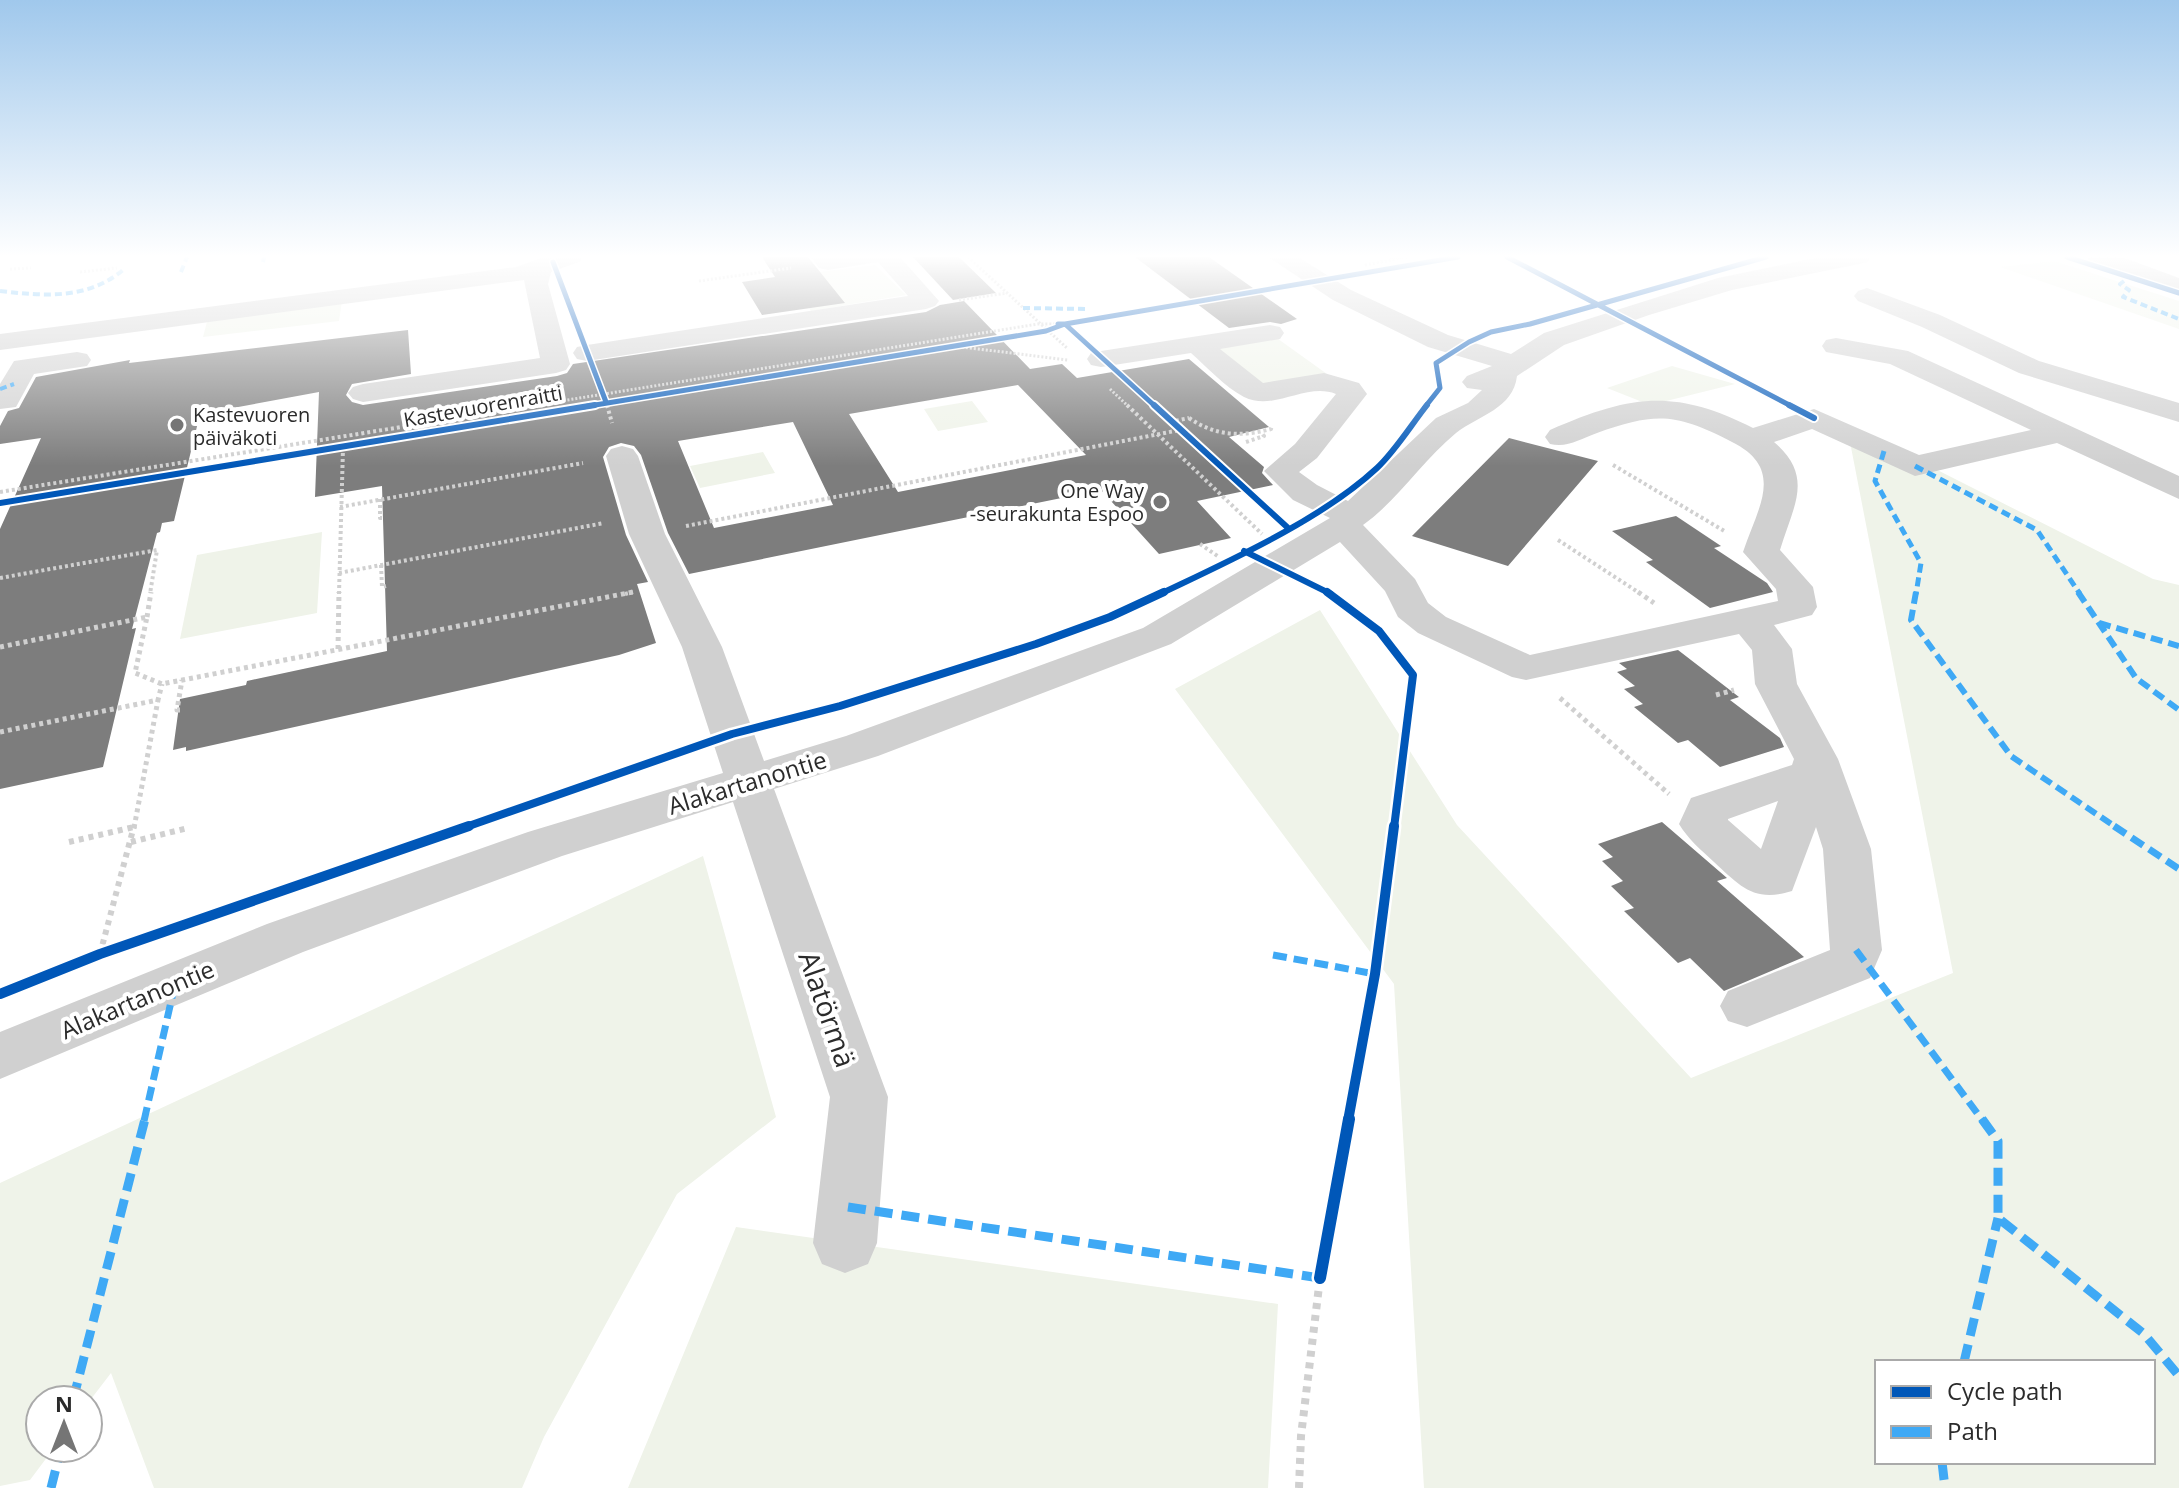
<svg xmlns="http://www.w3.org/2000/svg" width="2179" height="1488" viewBox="0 0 2179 1488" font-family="'Open Sans',sans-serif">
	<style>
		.green { fill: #eff3e9; fill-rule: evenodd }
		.building { fill: #7d7d7d; fill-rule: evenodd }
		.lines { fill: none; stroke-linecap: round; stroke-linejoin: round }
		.path-far4 { stroke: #d0d0d0; stroke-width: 3; stroke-dasharray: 2 2; stroke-linecap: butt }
		.path-far3 { stroke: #d0d0d0; stroke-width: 4; stroke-dasharray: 3 3; stroke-linecap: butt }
		.path-far2 { stroke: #d0d0d0; stroke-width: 5; stroke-dasharray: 4 4; stroke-linecap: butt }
		.path-far1 { stroke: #d0d0d0; stroke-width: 6; stroke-dasharray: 5 5; stroke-linecap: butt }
		.path { stroke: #d0d0d0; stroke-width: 8; stroke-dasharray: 6 6; stroke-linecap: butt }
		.minor { fill: #d0d0d0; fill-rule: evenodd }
		.major { fill: #c4c4c4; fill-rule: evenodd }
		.quiet-far4 { stroke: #3fa9f5; stroke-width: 4; stroke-dasharray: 7 4; stroke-linecap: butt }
		.quiet-far3 { stroke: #3fa9f5; stroke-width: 5; stroke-dasharray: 9 5; stroke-linecap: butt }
		.quiet-far2 { stroke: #3fa9f5; stroke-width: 6; stroke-dasharray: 12 6; stroke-linecap: butt }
		.quiet-far1 { stroke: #3fa9f5; stroke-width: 7; stroke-dasharray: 14 7; stroke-linecap: butt }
		.quiet { stroke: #3fa9f5; stroke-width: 9; stroke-dasharray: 18 9; stroke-linecap: butt }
		.cycleway-far4-casing { stroke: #fff; stroke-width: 8 }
		.cycleway-far3-casing { stroke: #fff; stroke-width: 10 }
		.cycleway-far2-casing { stroke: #fff; stroke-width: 13 }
		.cycleway-far1-casing { stroke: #fff; stroke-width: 15 }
		.cycleway-casing { stroke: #fff; stroke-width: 17 }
		.cycleway-far4 { stroke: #0057b8; stroke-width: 5 }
		.cycleway-far3 { stroke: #0057b8; stroke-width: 6 }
		.cycleway-far2 { stroke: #0057b8; stroke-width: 8 }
		.cycleway-far1 { stroke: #0057b8; stroke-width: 10 }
		.cycleway { stroke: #0057b8; stroke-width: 12 }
		.poi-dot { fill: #757575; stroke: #fff; stroke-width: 3 }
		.labels { text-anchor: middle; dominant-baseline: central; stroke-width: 8; stroke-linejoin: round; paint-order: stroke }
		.far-street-label { font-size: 20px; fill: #2b2b2b; stroke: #fff }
		.far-poi-label { font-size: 20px; fill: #2b2b2b; stroke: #fff; text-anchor: start }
		.street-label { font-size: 24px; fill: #2b2b2b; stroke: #fff }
		.near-street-label { font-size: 28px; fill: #2b2b2b; stroke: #fff }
	</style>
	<rect width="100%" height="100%" fill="#fff"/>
	<!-- green -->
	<path class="green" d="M2054,261L2179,301V329L2000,267Z
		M875,265L906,295L811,311L788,276Z
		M342,301L339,321L203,337L208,318Z
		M1274,336L1327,374L1268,387L1212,353L1228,343Z
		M1672,366L1735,384L1650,405L1607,388Z
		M972,401L988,422L938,431L924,409Z
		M1868,435L2153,579L2179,585V1488H1424L1394,984L1175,689L1320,610L1457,825L1691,1078L1953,973L1850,442ZM1877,1362H2153V1462H1877Z
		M763,452L775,473L700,488L690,466Z
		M322,532L317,613L180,639L197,555Z
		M703,856L776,1117L677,1194L544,1437L522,1488H154L111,1373L88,1403V1400H40V1448H54L30,1480L0,1486V1183Z
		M736,1227L1278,1304L1268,1488H628Z"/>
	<!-- building -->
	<path class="building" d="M762,257H808L845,303L762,315L742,282L775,277Z
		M913,257H959L996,293L953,300Z
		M1135,257H1209L1297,319L1281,324L1270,322L1229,328Z
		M964,301L1030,369L1062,364L1077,378L1189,359L1269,427L1229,437L1264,467L1262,473L1273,485L1197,501L1231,538L1159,554L1101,490L689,574L668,533L641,455L634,446L621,443L609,447L603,457L626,535L648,582L637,584L656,643L619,655L186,751V747L173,750L180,699L246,685L247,681L387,651L382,486L315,497L319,392L200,414L174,521L162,523L160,532L157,533L132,629L136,628L103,767L0,789V529L41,438L0,444V426L8,411L19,408L36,377L130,360L129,363L408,330L411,374L352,384L346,395L352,402L363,405L557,376L567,373L573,364L926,312L940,305ZM1018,385L1086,455L898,492L849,414ZM793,422L833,505L714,528L678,441Z
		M1509,438L1598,461L1508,566L1412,536Z
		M1676,516L1721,546L1714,548L1767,583L1773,592L1710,608L1646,562L1653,560L1612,531Z
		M1678,650L1739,697L1730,700L1780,738L1784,747L1720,767L1688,740L1678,743L1634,707L1643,704L1624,689L1635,686L1617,672L1627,669L1619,663Z
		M1662,822L1727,878L1717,881L1804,957L1724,991L1690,958L1678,963L1624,911L1634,908L1611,886L1623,881L1602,861L1613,857L1598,844Z"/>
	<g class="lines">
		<!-- path-far4 -->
		<path class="path-far4" d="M968,257L1068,349
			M1365,265L1406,257
			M10,269L31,268
			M80,272L117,268
			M699,281L791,268
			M959,300L1007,293
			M954,346L1068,360
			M1110,389L1129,407
			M606,402L607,407
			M524,407L1038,324H1065"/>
		<!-- path-far3 -->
		<path class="path-far3" d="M607,405L612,423
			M1127,405L1262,534
			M1189,418C1215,436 1241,437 1271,429L1272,425
			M1170,422L1189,418
			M1246,442L1264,436L1261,432
			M1613,465L1726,532
			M0,492L537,405
			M380,499V518H383
			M340,507L583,463
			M686,526L1180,430
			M1558,540L1641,594
			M1200,544L1219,557
			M381,565L382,587L386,586
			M339,573L604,523
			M0,578L157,550L150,594
			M339,594L343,448
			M625,594L633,592"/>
		<!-- path-far2 -->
		<path class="path-far2" d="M1638,592L1654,603
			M147,617L151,592
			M0,647L147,617L135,673L162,684L633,592
			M338,649L339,592
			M1716,695L1734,690
			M1560,698L1669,794
			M180,710H177L182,680
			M0,732L158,700L162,684
			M134,828L158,700"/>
		<!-- path-far1 -->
		<path class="path-far1" d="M69,842L134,827
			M131,842L188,828
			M100,954L134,826"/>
		<!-- path -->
		<path class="path" d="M1299,1488L1301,1436L1320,1278"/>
		<!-- minor -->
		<path class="minor" d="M545,257H583L579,262L551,272L548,284L570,364L566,370L556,373L363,402L353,399L348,393L353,387L363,384L540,358L524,280L0,350V334L516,267Z
			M811,257H900L939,301L935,306L926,309L587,361L577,359L573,353L577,347L587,345L908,296L878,262L828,270L819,268Z
			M1268,257H1298L1351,290L1448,335L1511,354L1544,333L1718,278L1820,257H1871L1867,262L1859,264L1732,290L1649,315L1564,345L1517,376C1513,409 1479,415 1456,433C1423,460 1397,501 1363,525L1415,579L1428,603L1446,617L1530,655L1778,601L1776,589L1743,552C1758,507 1786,469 1732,442C1676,413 1656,412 1597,433C1580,439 1568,448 1550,444L1545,437L1550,430C1630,395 1674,388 1753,428L1814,409L1919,455L2031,430L1890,364L1826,352L1822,346L1826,340L1836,338L1908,351L2179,476V499L2057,443L1915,476L1812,429L1774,442C1815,477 1793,506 1780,550L1813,587L1817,607L1812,615L1774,625L1792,649L1797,684L1838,759L1871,849L1882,950L1870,978L1747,1027L1728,1021L1720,1006L1728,991L1830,950L1823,849L1816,827L1792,891C1754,903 1740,886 1714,862C1701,850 1688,839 1679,824L1691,798L1792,765L1794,759L1755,684L1752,650L1739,634L1526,680L1512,677L1418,633L1398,617L1385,591L1340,542L1171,644L878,756L774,789L888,1097L877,1243L868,1264L845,1273L822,1264L813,1243L830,1097L733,802L562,856L303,952L0,1079V1032L267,924L528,832L723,773L682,647L629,534L606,456L611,449L622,446L633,449L638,456L665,534L722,647L764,761L846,736L1143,628L1330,518L1293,500L1264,471L1295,444L1336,394C1306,382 1274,412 1244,397C1225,387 1207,367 1191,353L1101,367L1091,365L1087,359L1091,353L1101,351L1270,325L1280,327L1284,333L1280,339L1220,349L1263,383L1324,373L1359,383L1367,394L1317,458L1299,472L1317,485L1348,501L1436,418L1468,403L1482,390L1467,388L1462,382L1467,376L1492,366L1428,347L1333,300ZM1778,801L1761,849L1728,820V819Z
			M1867,288L1940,315L2039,361L2179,403V422L2019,373L1922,327L1858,301L1854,296L1858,291Z
			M77,352L87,354L91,360L87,366L34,374L16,407L0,409V384L14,361Z"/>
		<!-- major -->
		<path class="major" d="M2086,257H2122L2179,278V295L2090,262Z"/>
		<!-- quiet-far4 -->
		<path class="quiet-far4" d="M263,262L264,257
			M181,272L187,257
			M2124,281L2120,284L2129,290L2123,297L2179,319
			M0,291C44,296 87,300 123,270
			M1023,308L1086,309
			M0,389L14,384"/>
		<!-- quiet-far3 -->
		<path class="quiet-far3" d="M1884,451L1875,481L1921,563L1916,594
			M1915,466L2037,530L2080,594"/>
		<!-- quiet-far2 -->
		<path class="quiet-far2" d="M1916,592L1911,620L2011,756L2117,828
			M2078,592L2136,678L2179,710
			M2099,623L2179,646"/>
		<!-- quiet-far1 -->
		<path class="quiet-far1" d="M2114,826L2179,869
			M1856,950L1983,1121
			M1273,955L1375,974
			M144,1121L175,984"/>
		<!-- quiet -->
		<path class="quiet" d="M1982,1119L1998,1141V1218L2144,1334L2179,1376
			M848,1207L1320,1278
			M1964,1362L1998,1218
			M73,1400L145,1119
			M1942,1462L1945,1488
			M51,1488L61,1448"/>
		<!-- cycleway-far4 casing -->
		<g class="cycleway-far4-casing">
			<path id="cycleway-far4" d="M1507,257L1793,407
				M2067,257L2179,293
				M553,262L606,402
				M1058,324H1065L1156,407
				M583,407L1046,331L1065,324L1458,257
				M1425,407L1440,388L1436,363L1469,342L1491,332L1530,324L1766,257"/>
		</g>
		<!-- cycleway-far3 casing -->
		<g class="cycleway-far3-casing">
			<path id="cycleway-far3" d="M1154,405L1287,527
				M1789,405L1814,418
				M0,503L595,405
				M1244,551L1331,594
				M1160,594C1229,561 1321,520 1377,468C1396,450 1411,425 1427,405"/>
		</g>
		<!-- cycleway-far2 casing -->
		<g class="cycleway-far2-casing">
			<path id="cycleway-far2" d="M1327,592L1379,631L1413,675L1394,828
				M463,828L732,734L840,706L1036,644L1110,617L1164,592"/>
		</g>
		<!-- cycleway-far1 casing -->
		<g class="cycleway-far1-casing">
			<path id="cycleway-far1" d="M0,994L100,954L469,826
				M1348,1121L1375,974L1394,826"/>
		</g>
		<!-- cycleway casing -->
		<g class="cycleway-casing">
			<path id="cycleway" d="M1320,1278L1349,1119"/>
		</g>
		<!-- cycleway-far4 -->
		<use href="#cycleway-far4" class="cycleway-far4"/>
		<!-- cycleway-far3 -->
		<use href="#cycleway-far3" class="cycleway-far3"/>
		<!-- cycleway-far2 -->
		<use href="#cycleway-far2" class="cycleway-far2"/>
		<!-- cycleway-far1 -->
		<use href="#cycleway-far1" class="cycleway-far1"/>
		<!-- cycleway -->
		<use href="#cycleway" class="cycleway"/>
	</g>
	<!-- sky -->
	<linearGradient id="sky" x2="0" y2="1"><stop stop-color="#a0c8ec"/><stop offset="0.55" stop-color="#fff"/><stop offset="1" stop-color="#fff" stop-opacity="0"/></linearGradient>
	<rect width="2179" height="466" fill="url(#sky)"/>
	<!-- markers -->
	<g class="poi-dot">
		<circle cx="177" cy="425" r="8"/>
		<circle cx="1160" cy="502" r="8"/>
	</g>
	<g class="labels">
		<!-- far-street labels -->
		<g class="far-street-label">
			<text transform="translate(483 406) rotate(-10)">Kastevuorenraitti</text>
		</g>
		<!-- far-poi labels -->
		<g class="far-poi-label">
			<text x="193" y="414">Kastevuoren<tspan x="193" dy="23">päiväkoti</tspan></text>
			<text x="1144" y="490" text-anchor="end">One Way<tspan x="1144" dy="23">-seurakunta Espoo</tspan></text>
		</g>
		<!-- street labels -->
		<g class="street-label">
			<text transform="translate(747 782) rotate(-17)">Alakartanontie</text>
			<text transform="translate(137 999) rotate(-23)">Alakartanontie</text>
		</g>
		<!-- near-street labels -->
		<g class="near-street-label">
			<text transform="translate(828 1009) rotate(71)">Alatörmä</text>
		</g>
	</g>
	<!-- legend -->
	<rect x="1875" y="1360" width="280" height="104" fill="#ffffff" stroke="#aaaaaa" stroke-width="2"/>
	<rect x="1891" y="1386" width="40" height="12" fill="#0057b8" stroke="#aaaaaa" stroke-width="2"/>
	<text x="1947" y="1400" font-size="24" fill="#2b2b2b">Cycle path</text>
	<rect x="1891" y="1426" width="40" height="12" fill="#3fa9f5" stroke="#aaaaaa" stroke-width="2"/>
	<text x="1947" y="1440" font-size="24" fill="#2b2b2b">Path</text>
	<!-- north arrow -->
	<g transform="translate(64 1424)"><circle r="38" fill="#ffffff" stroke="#aaaaaa" stroke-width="2"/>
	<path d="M0-6L14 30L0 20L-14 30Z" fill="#757575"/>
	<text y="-12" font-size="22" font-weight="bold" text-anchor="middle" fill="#2b2b2b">N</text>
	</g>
</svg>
